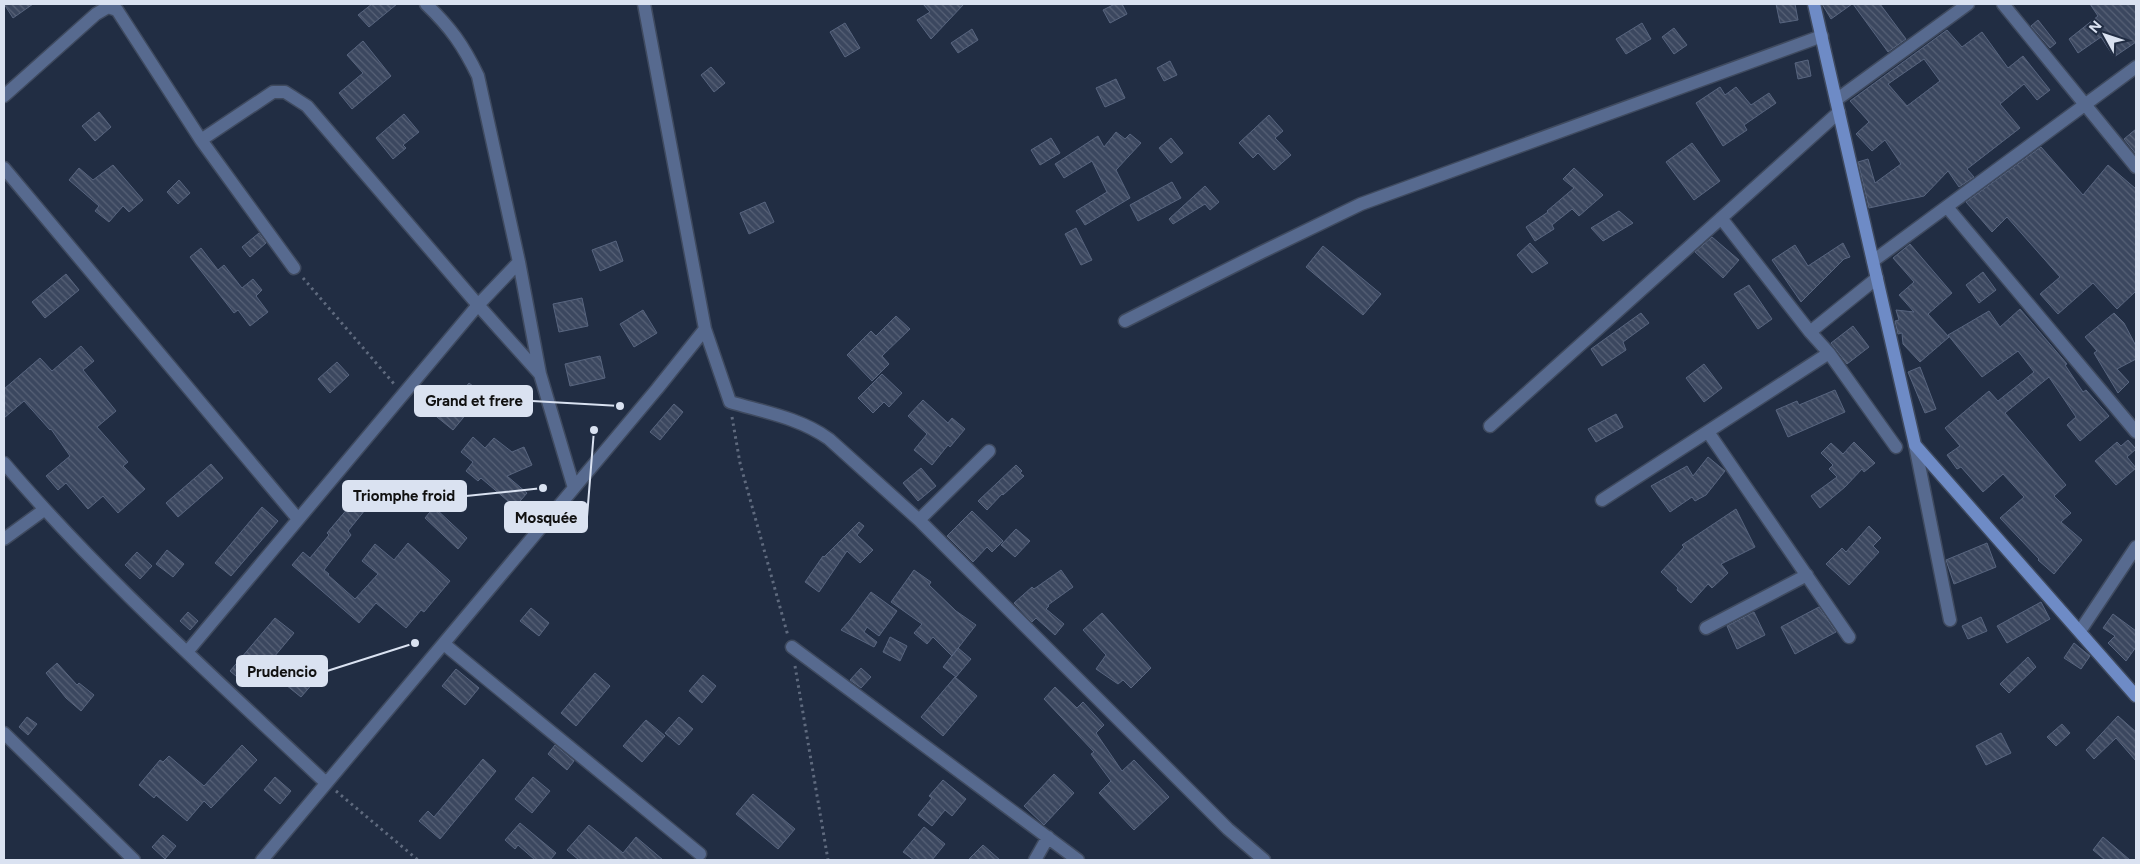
<svg xmlns="http://www.w3.org/2000/svg" width="2140" height="864" viewBox="0 0 2140 864" font-family="Figtree,sans-serif">
	<style>
		.building { fill: url(#building-back-hatch); stroke: #58657f; fill-rule: evenodd }
		.lines { fill: none; stroke-linecap: round; stroke-linejoin: round }
		.street-casing { stroke: #3f4a5f; stroke-width: 15 }
		.secondary-casing { stroke: #3f4a5f; stroke-width: 15 }
		.path { stroke: #5f6a7e; stroke-width: 3; stroke-dasharray: 2.5 4; stroke-linecap: butt }
		.street { stroke: #576a8f; stroke-width: 12 }
		.secondary { stroke: #6e8bc6; stroke-width: 12 }
		.leader { fill: none; stroke: #dae2f1; stroke-width: 2 }
		.callout-dot { fill: #dae2f1; stroke: #212d43; stroke-width: 2 }
		.callout { fill: #dae2f1; stroke: #dae2f1; stroke-width: 2 }
		.callout-label { font-size: 15px; text-anchor: middle; font-weight: bold; fill: #111 }
	</style>
	<defs>
		<pattern id="building-back-hatch" width="6" height="6" patternUnits="userSpaceOnUse" patternTransform="scale(1.25)"><rect width="6" height="6" fill="#3b475f"/><path d="M-1 5l2 2M0 0l6 6M5-1l2 2" fill="none" stroke="#576176"/></pattern>
	</defs>
	<rect width="100%" height="100%" fill="#212d43"/>
	<!-- building -->
	<path class="building" d="M4,4H33L13,18Z
		M372,4H397L369,27L358,15Z
		M923,4H964L931,39L917,20L930,12Z
		M1115,4H1122L1127,14L1110,23L1103,10Z
		M1776,4H1795L1798,20L1780,23Z
		M1822,4H1852L1831,19Z
		M1853,4H1880L1906,39L1888,52Z
		M2090,4H2136V42L2114,57L2101,37L2078,53L2069,39L2098,16Z
		M2038,20L2056,43L2050,48L2031,26Z
		M845,23L860,48L845,57L830,32Z
		M1642,23L1651,39L1626,54L1616,39Z
		M1674,28L1687,45L1674,54L1662,37Z
		M972,29L978,40L958,53L951,43Z
		M1947,30L1962,47L1982,32L2008,68L2023,56L2050,90L2037,100L2024,84L2000,104L2020,128L1967,169L1974,177L1959,187L1948,171L1924,196L1869,208L1858,162L1868,159L1875,183L1901,164L1885,140L1872,151L1856,134L1869,122L1850,101ZM1924,59L1940,81L1907,106L1888,84Z
		M363,41L391,76L352,109L339,93L363,73L347,55Z
		M1808,60L1811,76L1798,79L1795,63Z
		M1170,61L1177,75L1164,81L1157,68Z
		M711,67L725,83L714,92L701,75Z
		M1116,79L1125,98L1105,107L1096,88Z
		M1720,87L1725,95L1736,87L1751,105L1769,93L1776,103L1744,125L1747,130L1723,146L1696,103Z
		M99,112L111,127L95,141L82,126Z
		M404,114L419,132L403,145L406,148L393,159L376,138Z
		M1269,115L1283,131L1275,138L1291,155L1274,170L1258,153L1253,158L1239,143Z
		M2136,129V154L2124,139Z
		M1116,132L1125,139L1130,134L1141,143L1116,170L1130,198L1085,225L1076,211L1107,192L1092,161L1064,178L1055,164L1098,136L1104,147Z
		M1051,138L1060,153L1040,165L1031,150Z
		M1171,138L1183,153L1171,163L1159,148Z
		M1692,143L1720,181L1694,200L1666,162Z
		M2041,147L2083,195L2108,165L2136,189V291L2117,309L2093,283L2058,314L2040,294L2060,277L2007,217L1992,232L1966,202Z
		M113,165L143,200L129,212L123,206L109,222L95,211L99,206L69,180L79,168L93,180Z
		M1574,168L1603,195L1579,216L1572,209L1552,225L1554,229L1535,241L1526,227L1548,212L1547,211L1574,188L1563,179Z
		M179,180L190,193L178,204L167,192Z
		M1172,182L1181,198L1138,221L1130,205Z
		M1205,186L1219,202L1210,210L1205,204L1173,224L1169,219Z
		M765,202L774,222L749,234L740,213Z
		M1619,211L1633,223L1603,241L1591,228Z
		M1076,228L1092,260L1081,265L1065,234Z
		M259,233L266,243L250,257L242,247Z
		M1712,237L1739,260L1723,278L1695,252Z
		M616,241L623,261L600,271L592,250Z
		M1530,243L1548,263L1532,273L1517,255Z
		M1843,243L1850,257L1844,259L1801,302L1772,260L1795,245L1808,266Z
		M1910,244L1952,293L1928,314L1949,337L1920,362L1903,344L1902,333L1898,334L1895,321L1899,320L1896,310L1914,312L1899,295L1914,282L1893,258Z
		M1323,246L1381,294L1363,315L1306,267Z
		M201,248L218,270L224,265L242,288L253,279L262,290L256,296L268,312L250,326L238,310L234,313L190,257Z
		M1983,272L1996,290L1979,303L1966,285Z
		M66,274L79,290L45,318L32,302Z
		M1749,285L1772,319L1758,329L1734,294Z
		M582,298L588,326L559,332L553,304Z
		M2020,309L2067,364L2065,365L2083,392L2086,390L2109,416L2080,441L2067,425L2076,417L2049,377L2005,413L2066,485L2054,496L2071,513L2061,522L2082,540L2054,574L2038,560L2039,559L2000,518L2024,497L2003,474L1983,492L1961,467L1957,469L1947,455L1960,446L1945,428L1989,391L1998,401L2034,372L2018,351L1982,377L1948,335L1989,311L2000,327Z
		M643,310L657,333L634,347L620,324Z
		M1641,313L1649,323L1623,342L1626,350L1602,366L1591,349Z
		M2114,313L2124,323L2136,346V359L2117,369L2129,382L2118,393L2094,353L2097,351L2085,337Z
		M896,316L910,329L882,356L889,364L872,381L847,355L871,331L876,336Z
		M1853,326L1869,347L1847,364L1831,343Z
		M81,346L94,361L83,370L116,411L97,427L128,462L123,466L145,489L118,513L103,496L88,509L66,483L58,490L46,476L70,456L51,429L50,430L24,401L4,418V389L40,358L52,371Z
		M600,356L605,378L570,386L565,364Z
		M337,362L349,375L330,393L318,379Z
		M1704,364L1722,388L1704,402L1686,378Z
		M1920,367L1936,409L1925,413L1908,372Z
		M882,374L902,393L889,407L884,402L873,413L858,398Z
		M469,383L483,394L453,430L421,404L434,389L452,404Z
		M1835,390L1845,412L1788,437L1776,410L1797,401L1799,405Z
		M923,400L948,423L952,418L965,429L950,447L948,445L932,465L914,450L927,434L908,416Z
		M674,404L683,412L660,440L650,432Z
		M1616,414L1623,427L1596,442L1588,429Z
		M473,437L485,448L494,438L512,452L524,447L532,465L507,476L527,493L515,507L481,478L478,481L466,471L473,462L461,452Z
		M2128,440L2136,449L2127,457L2136,468L2116,485L2095,461L2117,442L2121,446Z
		M1854,442L1875,463L1864,472L1862,469L1845,487L1820,508L1811,496L1837,477L1829,469L1833,465L1821,453L1831,443L1843,454Z
		M1708,457L1725,471L1706,495L1695,501L1692,497L1670,512L1651,486L1687,466L1693,476Z
		M211,464L223,478L178,517L166,503Z
		M1016,465L1022,471L1020,473L1024,476L1003,495L1002,494L987,510L978,501Z
		M921,468L936,486L918,501L903,483Z
		M354,501L365,510L348,531L351,535L324,570L329,574L328,575L355,599L378,574L362,561L375,544L394,560L408,543L450,581L424,612L421,610L406,628L376,603L359,623L292,565L303,552L310,558L329,535L327,533Z
		M262,507L278,521L231,576L215,563Z
		M434,507L467,538L458,549L425,518Z
		M1736,509L1755,547L1721,564L1728,573L1712,588L1708,584L1691,603L1677,590L1678,588L1661,572L1684,547L1682,545Z
		M972,511L1003,541L992,552L987,547L973,562L947,536Z
		M859,522L864,526L857,535L873,550L860,563L847,551L819,592L805,582L823,556L824,557Z
		M1869,526L1881,538L1873,546L1879,552L1849,585L1826,564L1842,548L1846,552Z
		M1016,529L1030,541L1015,557L1001,545Z
		M1987,543L1996,567L1954,584L1946,560Z
		M167,550L184,564L173,577L156,564Z
		M137,552L152,566L140,579L125,565Z
		M914,570L931,582L929,585L956,611L976,625L952,656L933,637L927,644L914,633L922,624L891,602Z
		M1061,570L1073,587L1048,605L1049,606L1046,609L1064,624L1055,635L1036,618L1032,622L1014,603L1032,587L1034,589Z
		M871,592L897,611L879,636L867,627L864,632L877,642L874,647L841,630L850,620Z
		M2041,602L2050,619L2007,643L1997,626Z
		M1819,607L1836,632L1795,654L1781,627Z
		M531,608L549,623L539,636L520,621Z
		M188,612L198,621L190,630L180,621Z
		M1754,612L1765,635L1737,649L1727,626Z
		M1102,613L1151,668L1131,688L1123,680L1118,684L1096,669L1106,655L1083,630Z
		M2113,614L2136,631V647L2126,661L2108,643L2115,636L2103,628Z
		M1981,617L1987,631L1968,639L1962,626Z
		M275,618L294,633L249,687L230,671Z
		M890,637L907,646L900,661L883,652Z
		M2074,643L2090,656L2081,669L2064,658Z
		M958,648L971,659L956,677L943,667Z
		M2028,657L2036,667L2009,693L2000,684Z
		M57,663L77,685L79,683L94,695L81,711L66,698L46,673Z
		M305,663L320,675L301,697L286,685Z
		M861,668L871,677L861,688L850,680Z
		M456,669L479,688L465,705L442,686Z
		M595,673L610,686L576,726L561,713Z
		M703,675L716,686L702,703L689,691Z
		M955,677L977,696L943,736L921,717Z
		M1055,687L1077,708L1083,702L1104,725L1096,733L1122,771L1134,760L1169,797L1134,830L1099,793L1111,781L1091,754L1094,752L1044,699Z
		M2118,716L2136,732V761L2116,738L2094,759L2086,750Z
		M27,717L37,724L28,735L19,727Z
		M679,717L693,729L679,745L665,733Z
		M646,720L665,736L642,762L623,746Z
		M2062,724L2070,733L2056,746L2047,737Z
		M2001,733L2011,753L1986,765L1976,746Z
		M242,745L257,760L211,808L204,801L187,821L156,795L154,798L139,785L160,760L163,762L169,756L204,786Z
		M555,745L574,761L567,770L548,754Z
		M483,759L496,771L440,839L419,821L428,811L434,817Z
		M1054,774L1074,793L1044,825L1024,806Z
		M275,777L291,791L280,804L264,790Z
		M533,777L550,791L532,813L515,799Z
		M943,780L966,799L952,816L945,810L932,826L918,815L932,798L929,796Z
		M753,794L795,829L778,849L736,814Z
		M520,823L556,853L550,860H535L518,845L515,849L505,840Z
		M589,825L623,853L636,837L663,860H579L567,850Z
		M924,827L945,844L932,860H914L903,852Z
		M163,835L176,846L165,859L152,847Z
		M2103,837L2130,860H2105L2093,850Z
		M983,845L1000,860H968Z"/>
	<g class="lines">
		<!-- street casing -->
		<g class="street-casing">
			<path id="street" d="M426,4C451,28 463,45 478,76L519,262L540,374L574,488
				M644,4L705,329L730,402C764,412 800,418 829,439L919,520L1228,829L1264,860
				M2003,4L2136,167
				M4,96L96,14L108,7L117,10L201,140L294,268
				M1836,100L1968,4
				M201,140L273,92H285L307,106L478,305L539,373
				M4,168L298,519
				M1947,207L2136,432
				M1721,218L1810,332L1829,353L1896,447
				M1873,261L2136,67
				M1125,321L1262,252L1361,204L1822,36
				M1810,332L1877,278
				M1490,426L1839,112
				M1708,432L1849,637
				M1915,445L1950,620
				M4,463C102,578 216,679 326,783
				M1602,500L1829,353
				M919,520L989,451
				M4,539L44,510
				M1706,628L1807,575
				M2080,631L2136,547
				M444,644L700,854
				M792,647L1078,860
				M187,652L478,305L519,262
				M4,733L134,860
				M262,860L657,389L705,329
				M1035,860L1048,837"/>
		</g>
		<!-- secondary casing -->
		<g class="secondary-casing">
			<path id="secondary" d="M1814,4L1915,445L2136,696"/>
		</g>
		<!-- path -->
		<path class="path" d="M303,278L395,385
			M732,417L740,463L788,636
			M795,666L828,860
			M336,791L418,860"/>
		<!-- street -->
		<use href="#street" class="street"/>
		<!-- secondary -->
		<use href="#secondary" class="secondary"/>
	</g>
	<!-- callouts -->
	<path class="leader" d="M620 406L532 401M543 488L466 496M594 430L587 517M415 643L327 671"/>
	<g class="callout-dot">
		<circle cx="620" cy="406" r="5"/>
		<circle cx="543" cy="488" r="5"/>
		<circle cx="594" cy="430" r="5"/>
		<circle cx="415" cy="643" r="5"/>
	</g>
	<g class="callout">
		<rect x="415" y="386" width="117" height="30" rx="5"/>
		<rect x="343" y="481" width="123" height="30" rx="5"/>
		<rect x="505" y="502" width="82" height="30" rx="5"/>
		<rect x="237" y="656" width="90" height="30" rx="5"/>
	</g>
	<g class="callout-label">
		<text x="474" y="406">Grand et frere</text>
		<text x="404" y="501">Triomphe froid</text>
		<text x="546" y="523">Mosquée</text>
		<text x="282" y="677">Prudencio</text>
	</g>
	<!-- border -->
	<rect width="2140" height="864" fill="none" stroke="#dae2f1" stroke-width="10"/>
	<!-- north arrow -->
	<g transform="translate(2105 35) rotate(310)" stroke="#212d43" stroke-width="4" paint-order="stroke">
	<path d="M0-4L9 19L0 12L-9 19Z" fill="#dae2f1"/>
	<text y="-8" font-size="14" font-weight="bold" text-anchor="middle" fill="#dae2f1">N</text>
	</g>
</svg>
